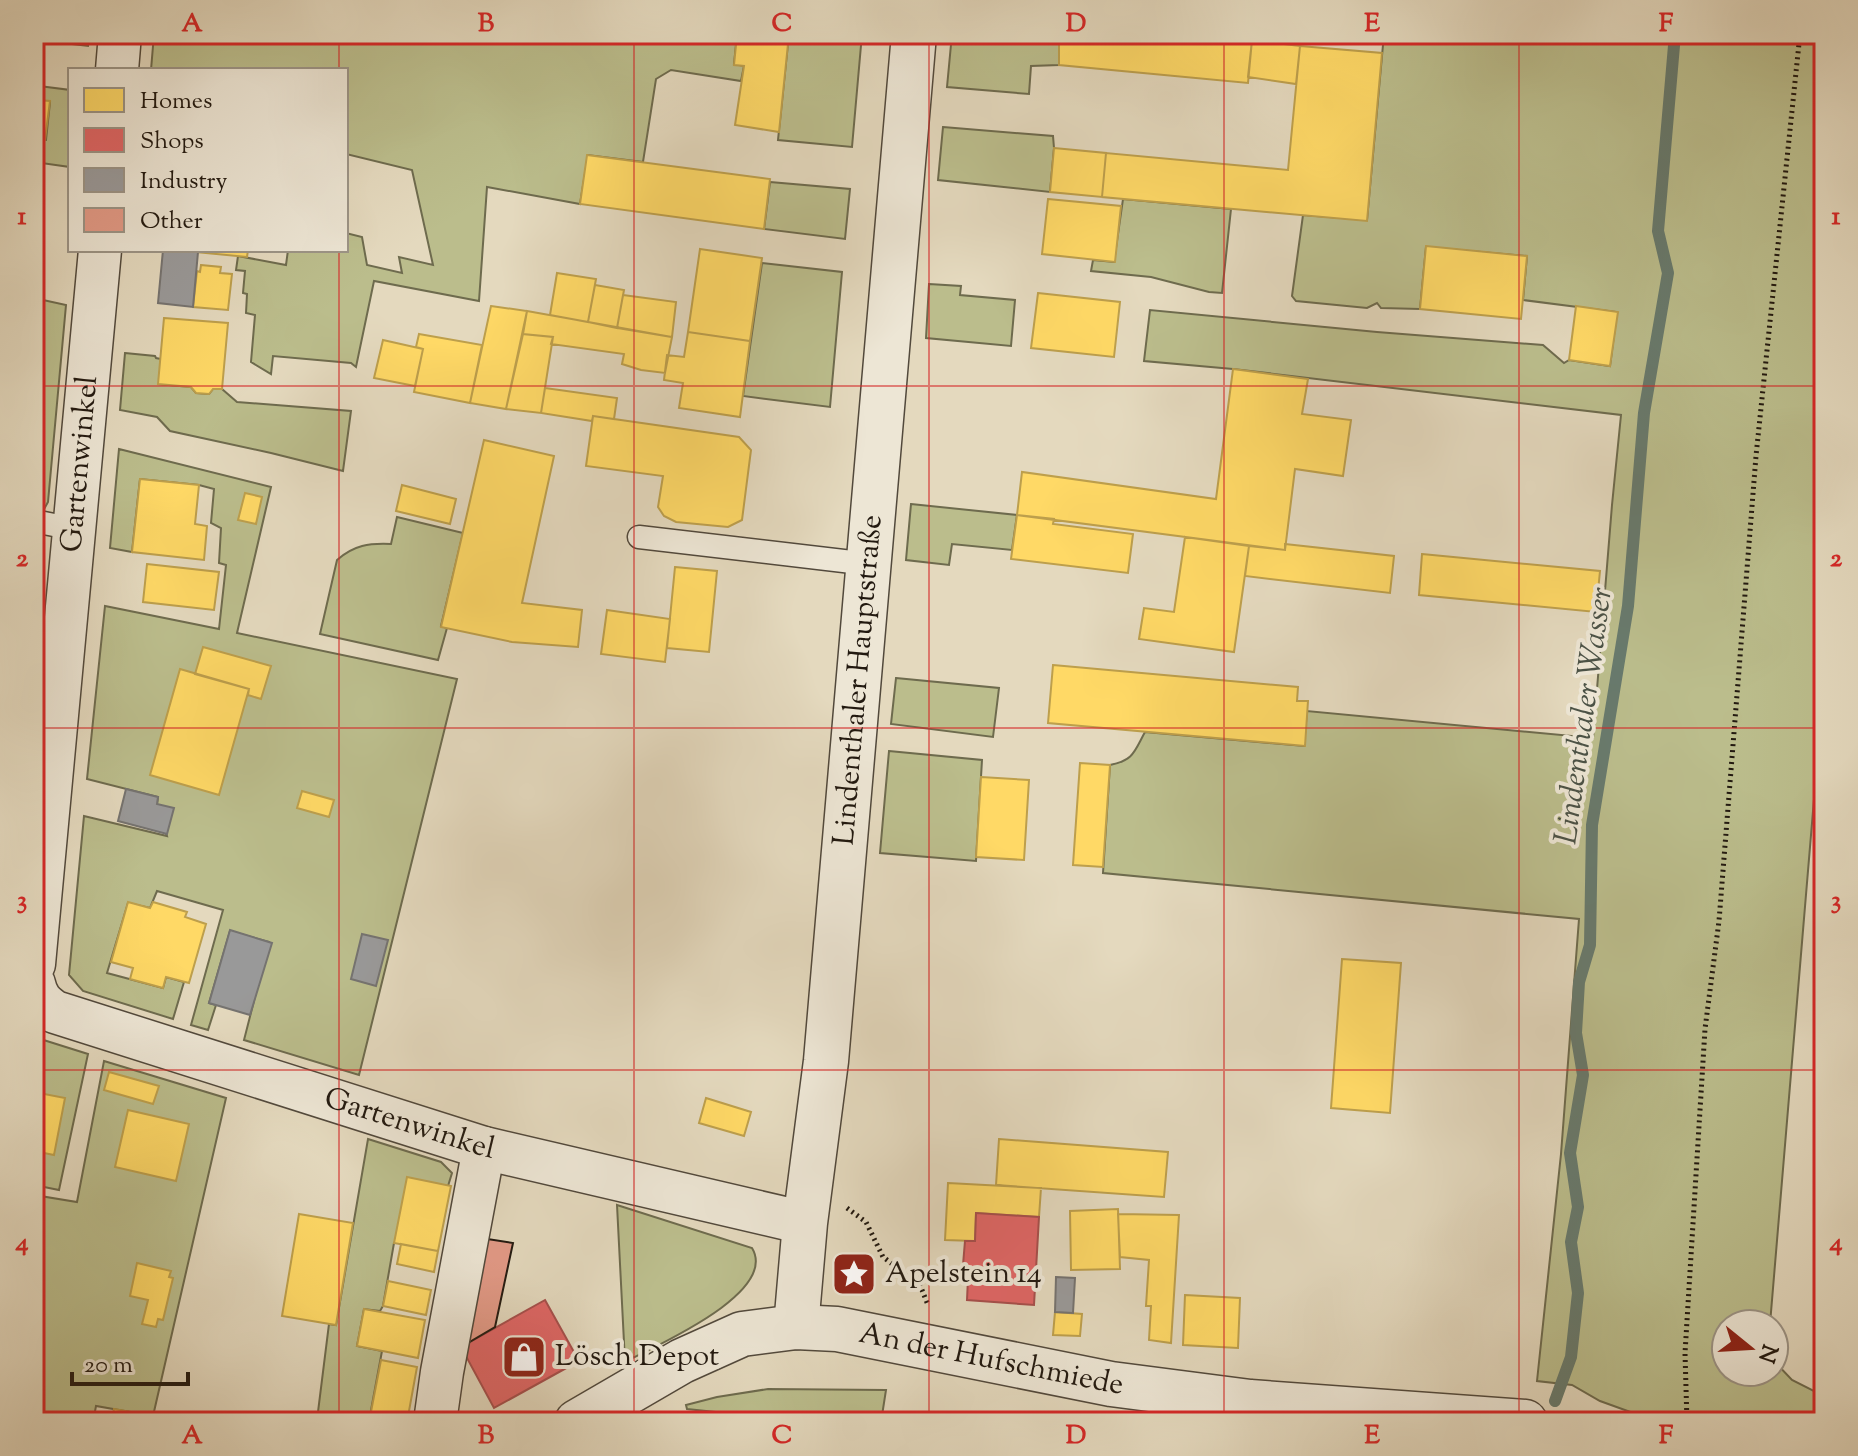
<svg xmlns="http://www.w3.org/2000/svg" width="1858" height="1456" viewBox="0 0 1858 1456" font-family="'Sorts Mill Goudy',serif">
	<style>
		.green { fill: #bbbd8c; stroke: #6e6b4e; stroke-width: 2 }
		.homes { fill: #ffd966; stroke: #bd9f4c; stroke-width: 2 }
		.shops { fill: #e06666; stroke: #a74f4c; stroke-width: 2 }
		.industry { fill: #999; stroke: #757370; stroke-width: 2 }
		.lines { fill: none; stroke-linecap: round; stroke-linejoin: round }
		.stream { stroke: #687a6d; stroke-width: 12 }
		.building { fill: #e39a87; stroke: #221910; stroke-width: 2 }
		.service-casing { stroke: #52493c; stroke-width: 25 }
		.minor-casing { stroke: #52493c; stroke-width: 45 }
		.tertiary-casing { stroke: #52493c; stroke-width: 47 }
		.path { stroke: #221910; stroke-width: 5; stroke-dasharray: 2 4; stroke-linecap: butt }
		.service { stroke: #ede6d5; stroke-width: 22 }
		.minor { stroke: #ede6d5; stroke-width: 42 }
		.tertiary { stroke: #ede6d5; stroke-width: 44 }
		.grid { fill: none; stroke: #d62828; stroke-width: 2; stroke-opacity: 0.55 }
		.labels { text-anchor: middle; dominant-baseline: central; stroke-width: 8; stroke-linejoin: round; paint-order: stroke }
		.street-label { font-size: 30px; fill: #221910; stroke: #ede6d5 }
		.poi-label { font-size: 30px; fill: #221910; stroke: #ede6d5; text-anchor: start }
		.water-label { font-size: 32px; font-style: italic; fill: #4b5246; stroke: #ede6d5 }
		.neatline { fill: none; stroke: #d62828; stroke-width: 3 }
		.grid-label { font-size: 26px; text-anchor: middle; font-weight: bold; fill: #d62828 }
	</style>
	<rect width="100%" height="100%" fill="#e4d9be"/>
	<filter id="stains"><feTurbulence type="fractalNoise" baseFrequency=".0025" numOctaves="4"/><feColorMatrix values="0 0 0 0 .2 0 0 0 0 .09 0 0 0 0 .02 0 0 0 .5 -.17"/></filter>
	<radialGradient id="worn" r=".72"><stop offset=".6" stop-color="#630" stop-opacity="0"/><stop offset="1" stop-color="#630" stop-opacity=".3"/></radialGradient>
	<!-- green -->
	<path class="green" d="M34,34H89L88,46L38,40L34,64Z
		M154,34H748L737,35L734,64L744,66L741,81L671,70L656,79L643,162L588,155L580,204L487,187L479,301L374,281L356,367L351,363L273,356L271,374L251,362L255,315L246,313L247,294L243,293L245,271L236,270L238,256L286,265L288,250H346V233L362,237L367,265L402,273L399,257L433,265L412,170L346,154V70H151Z
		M789,34H862L852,147L778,140Z
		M952,34H1059V65L1031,66L1029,94L947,87Z
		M1384,34H1824V680L1770,1324H1726V1372H1774V1361L1792,1380L1824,1396V1408L1813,1419L1742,1417L1721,1422H1658L1600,1401L1572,1385L1537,1381L1561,1154L1579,919L1103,873L1110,765C1134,760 1134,752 1145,732L1304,746L1307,711L1593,738L1612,505L1621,415L1233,369L1144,361L1150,310L1377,332L1543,345L1564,363L1569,360L1610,366L1617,312L1523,300L1527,256L1426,247L1420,309L1381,308L1377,303L1367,308L1296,301L1292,296L1303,215L1367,220Z
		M39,86L70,90V167L34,162V139L46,140L50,102L38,100Z
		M943,127L1053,136L1054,148L1050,192L938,180Z
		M770,182L850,189L845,239L764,229Z
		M1123,199L1231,209L1222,293L1209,292L1151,277L1091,271L1093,260L1114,262Z
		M762,263L842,272L830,407L743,396Z
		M929,284L961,286L960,295L1015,300L1011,346L926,338Z
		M34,298L66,305L48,502L43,511L34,509Z
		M125,353L155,356L156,358L161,359L159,384L191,387L196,393L209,394L213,389H222L237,402L351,411L343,471L271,453L170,431L157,417L120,410Z
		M119,449L271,487L237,633L457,679L359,1075L244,1040L269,942L230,931L209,1003L216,1005L208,1030L191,1025L223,910L157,891L150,908L128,903L107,973L163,988L166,977L184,982L173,1019L83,991L69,975L84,816L167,836L157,804L158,797L87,779L105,606L219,629L226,565L219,563L221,528L211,523L214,489L199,485L140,479L132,552L110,548Z
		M911,504L1017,515L1012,550L952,544L949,565L906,560Z
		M397,517L463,533L441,626L447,628L438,660L320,634L337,560C354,545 369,543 391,544Z
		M896,678L999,688L993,737L891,724Z
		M889,751L982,760L976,861L880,853Z
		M34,1037L88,1054L59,1190L34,1185Z
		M104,1061L226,1098L153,1416L96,1406L93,1422H34V1195L77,1202Z
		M368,1139L441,1162L452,1173L448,1186L394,1243L383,1306L380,1311L364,1309L357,1346L382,1351L369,1421L318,1412L329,1324L336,1325Z
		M617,1205L752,1248C779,1293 655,1346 625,1362Z
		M768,1389L886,1390L881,1422H734V1414L687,1409L686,1405L717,1397Z"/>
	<!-- homes -->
	<path class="homes" d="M748,34H789L779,132L735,125L744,66L734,65L737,35Z
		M1059,34H1187L1252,40L1248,83L1059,65Z
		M1252,40L1300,46L1296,84L1248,77Z
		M1300,46L1382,53L1367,221L1102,197L1106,153L1288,170Z
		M34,64L42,65L38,100L50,101L45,140L34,139Z
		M1054,148L1106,153L1102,197L1050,192Z
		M587,155L770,179L764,229L580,204Z
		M1048,199L1121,206L1115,262L1042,254Z
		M1426,246L1527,256L1521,319L1420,309Z
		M700,249L762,258L750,341L688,332Z
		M175,250H248L247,257Z
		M201,265L221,267L220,273L232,274L228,310L193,307L197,271L200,272Z
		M557,273L596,279L588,322L550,315Z
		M595,285L624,290L617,328L588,322Z
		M1038,293L1120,302L1114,357L1031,348Z
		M623,295L676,302L672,337L617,328Z
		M491,306L527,311L506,409L470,403Z
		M1576,306L1618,312L1610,366L1569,360Z
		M527,311L672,337L665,373L641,370L622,364L624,354L551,344L553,337L523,334Z
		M164,318L228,323L222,389H213L209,394L196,393L191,387L158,384Z
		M688,332L750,341L740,417L679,408L683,383L664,380L667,355L684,357Z
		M419,334L482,345L470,403L414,392L423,349L416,347Z
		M523,334L553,337L541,413L506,409Z
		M383,340L423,349L415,386L374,378Z
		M1233,369L1308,379L1302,414L1351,420L1343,476L1295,469L1285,550L1017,515L1022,472L1216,499Z
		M545,388L617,398L614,419L593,416L592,421L541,413Z
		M593,416L739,437L751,450L742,520L728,527L676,522L664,516L658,507L663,476L586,466Z
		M484,440L554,456L522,603L582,610L578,647L512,642L441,627Z
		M140,479L199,485L195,524L207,526L204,560L132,552Z
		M402,485L456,499L450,524L396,511Z
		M245,493L262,497L256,524L238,520Z
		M1017,515L1054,519L1053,524L1133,534L1128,573L1011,559Z
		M1185,537L1249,546L1234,652L1139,639L1144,608L1174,612Z
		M1285,544L1394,556L1390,593L1245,576L1249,546L1285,550Z
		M1422,554L1600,571L1596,612L1419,595Z
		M147,564L219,572L214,610L143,602Z
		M675,567L717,571L709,652L667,648Z
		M607,610L670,619L665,662L601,654Z
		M203,647L271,666L261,699L248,695L249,689L195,674Z
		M1053,665L1298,687L1297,701H1308L1305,746L1048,723Z
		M180,669L249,689L219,795L150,775Z
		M1080,763L1110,765L1103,867L1073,865Z
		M981,777L1029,780L1024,860L976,857Z
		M302,791L334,800L329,817L297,808Z
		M128,902L150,908L153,902L187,912L185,917L206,924L189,983L166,977L163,988L130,979L133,968L111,962Z
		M1342,959L1401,963L1390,1113L1331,1108Z
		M109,1072L159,1086L153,1104L104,1090Z
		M34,1092L65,1098L54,1155L34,1151Z
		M706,1098L751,1112L744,1136L699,1123Z
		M128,1110L189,1124L176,1181L115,1167Z
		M999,1139L1168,1152L1164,1197L996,1185Z
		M407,1177L451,1186L438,1251L394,1243Z
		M948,1183L1041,1188L1039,1217L976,1213L975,1241L945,1240Z
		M1118,1209L1120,1269L1071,1270L1070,1211Z
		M299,1214L353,1223L336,1325L282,1316Z
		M1118,1214L1179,1215L1171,1343L1149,1340L1151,1306H1146L1149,1260L1120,1257Z
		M401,1244L438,1251L434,1272L397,1264Z
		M137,1263L171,1271L169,1277L173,1278L163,1320L158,1319L156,1327L142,1324L148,1300L130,1296Z
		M388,1281L431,1290L426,1315L383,1306Z
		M1185,1295L1240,1298L1238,1348L1183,1345Z
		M364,1309L425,1320L418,1358L357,1346Z
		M1055,1312L1082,1314L1080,1336L1053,1335Z
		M381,1360L417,1367L407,1422H369Z
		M114,1409L153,1416L185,1422H111Z
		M318,1412L369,1421V1422H316Z
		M687,1412L724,1416L723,1422H686Z"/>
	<!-- shops -->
	<path class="shops" d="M976,1213L1039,1217L1034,1305L967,1300L968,1278L962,1277L965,1241H975Z
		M545,1300L579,1361L494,1408L461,1347Z"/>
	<!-- industry -->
	<path class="industry" d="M163,250L198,252L193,307L158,303Z
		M126,789L158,797L157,804L174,808L167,834L118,821Z
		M230,930L272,943L250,1015L209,1003Z
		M362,934L388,940L376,986L351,979Z
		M1056,1277L1075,1278L1073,1313L1055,1312Z"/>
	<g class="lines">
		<!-- stream -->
		<path class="stream" d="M1555,1401L1571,1357L1578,1293L1571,1242L1578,1207L1570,1153L1583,1075L1576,1033L1579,982L1590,945L1592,825L1628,606L1644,413L1668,273L1658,231L1675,34"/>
	</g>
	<!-- building -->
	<path class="building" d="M481,1238L513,1243L495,1327L461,1347Z"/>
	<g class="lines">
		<!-- service casing -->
		<g class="service-casing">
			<path id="service" d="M34,521L74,529
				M639,537L869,564"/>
		</g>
		<!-- minor casing -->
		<g class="minor-casing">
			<g id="minor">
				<path d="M117,70L120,34"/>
				<path id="s1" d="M34,964L100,250"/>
				<path id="s2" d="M34,984C37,998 43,1004 55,1012L484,1148L805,1223"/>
				<path d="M435,1422L442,1372L484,1148"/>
			</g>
		</g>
		<!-- tertiary casing -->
		<g class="tertiary-casing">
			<g id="tertiary">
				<path id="s3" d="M796,1327L805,1223L826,1061L914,34"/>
				<path id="s4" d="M577,1422L682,1361L742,1334L796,1327L837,1329L1111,1384L1250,1402L1525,1422"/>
			</g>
		</g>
		<!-- path -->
		<path class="path" d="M847,1208L866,1222L883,1257L920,1285L928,1305
			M1687,1422L1685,1353L1705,1029L1719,921L1756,456L1800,34"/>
		<!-- service -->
		<use href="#service" class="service"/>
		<!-- minor -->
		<use href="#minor" class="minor"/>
		<!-- tertiary -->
		<use href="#tertiary" class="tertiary"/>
	</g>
	<!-- grid -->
	<path class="grid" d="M339,34V70M634,34V1422M929,34V1422M1224,34V1422M1519,34V1422M339,250V1422M34,386H1824M34,728H1824M34,1070H1824"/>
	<!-- icons -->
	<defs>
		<g id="sight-square" transform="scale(2.3)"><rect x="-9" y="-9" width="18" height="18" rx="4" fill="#8f2418" stroke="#ede6d5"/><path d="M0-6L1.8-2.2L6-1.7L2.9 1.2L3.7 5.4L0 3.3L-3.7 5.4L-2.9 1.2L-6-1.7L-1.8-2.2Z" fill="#fff"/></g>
		<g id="shop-square" transform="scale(2.3)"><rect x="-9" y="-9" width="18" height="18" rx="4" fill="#8f2418" stroke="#ede6d5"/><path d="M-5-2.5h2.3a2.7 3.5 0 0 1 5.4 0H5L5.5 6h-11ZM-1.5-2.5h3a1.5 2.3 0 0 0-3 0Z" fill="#fff"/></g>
	</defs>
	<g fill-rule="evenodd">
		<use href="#sight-square" x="854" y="1274"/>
		<use href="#shop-square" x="524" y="1357"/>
	</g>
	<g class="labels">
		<!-- street labels -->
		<g class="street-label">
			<text stroke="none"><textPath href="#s1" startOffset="502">Gartenwinkel</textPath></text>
			<text stroke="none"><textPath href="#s3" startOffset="650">Lindenthaler Hauptstraße</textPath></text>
			<text stroke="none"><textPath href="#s2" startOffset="408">Gartenwinkel</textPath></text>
			<text stroke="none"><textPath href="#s4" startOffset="440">An der Hufschmiede</textPath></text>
		</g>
		<!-- poi labels -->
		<g class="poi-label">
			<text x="885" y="1274">Apelstein 14</text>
			<text x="555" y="1357">Lösch Depot</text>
		</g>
		<!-- water labels -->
		<g class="water-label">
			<text transform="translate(1585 716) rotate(-82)">Lindenthaler Wasser</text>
		</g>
	</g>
	<!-- margin -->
	<rect width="1858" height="1456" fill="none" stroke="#e4d9be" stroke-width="88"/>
	<!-- legend -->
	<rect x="68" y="68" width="280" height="184" fill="#ede6d5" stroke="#9c9486" stroke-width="2"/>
	<rect x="84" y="88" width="40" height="24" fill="#ffd966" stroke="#9c9486" stroke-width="2"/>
	<text x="140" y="108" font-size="24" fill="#221910">Homes</text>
	<rect x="84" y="128" width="40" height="24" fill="#e06666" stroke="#9c9486" stroke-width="2"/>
	<text x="140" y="148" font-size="24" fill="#221910">Shops</text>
	<rect x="84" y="168" width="40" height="24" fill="#999999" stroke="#9c9486" stroke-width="2"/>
	<text x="140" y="188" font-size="24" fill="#221910">Industry</text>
	<rect x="84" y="208" width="40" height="24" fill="#e39a87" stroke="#9c9486" stroke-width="2"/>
	<text x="140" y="228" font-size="24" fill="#221910">Other</text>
	<!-- north arrow -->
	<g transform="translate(1750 1348) rotate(108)"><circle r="38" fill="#ede6d5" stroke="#9c9486" stroke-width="2"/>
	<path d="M0-6L14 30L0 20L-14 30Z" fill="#8f2418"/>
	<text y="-12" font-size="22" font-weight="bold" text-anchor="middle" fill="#221910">N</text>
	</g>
	<!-- scale -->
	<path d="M72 1372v12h116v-12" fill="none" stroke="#221910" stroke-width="4"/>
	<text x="84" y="1372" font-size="24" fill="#221910" stroke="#ede6d5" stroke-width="6" paint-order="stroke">20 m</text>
	<rect x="44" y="44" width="1770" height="1368" class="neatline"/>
	<g class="grid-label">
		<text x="192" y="31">A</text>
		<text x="486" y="31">B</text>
		<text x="782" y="31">C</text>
		<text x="1076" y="31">D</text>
		<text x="1372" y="31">E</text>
		<text x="1666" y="31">F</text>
		<text x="22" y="224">1</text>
		<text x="1836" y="224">1</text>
		<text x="22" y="566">2</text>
		<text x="1836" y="566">2</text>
		<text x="22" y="908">3</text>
		<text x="1836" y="908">3</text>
		<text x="22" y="1250">4</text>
		<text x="1836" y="1250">4</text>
		<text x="192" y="1443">A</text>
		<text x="486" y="1443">B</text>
		<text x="782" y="1443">C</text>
		<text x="1076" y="1443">D</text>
		<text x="1372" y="1443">E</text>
		<text x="1666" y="1443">F</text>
	</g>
	<rect width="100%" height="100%" filter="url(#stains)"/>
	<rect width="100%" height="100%" fill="url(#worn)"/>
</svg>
